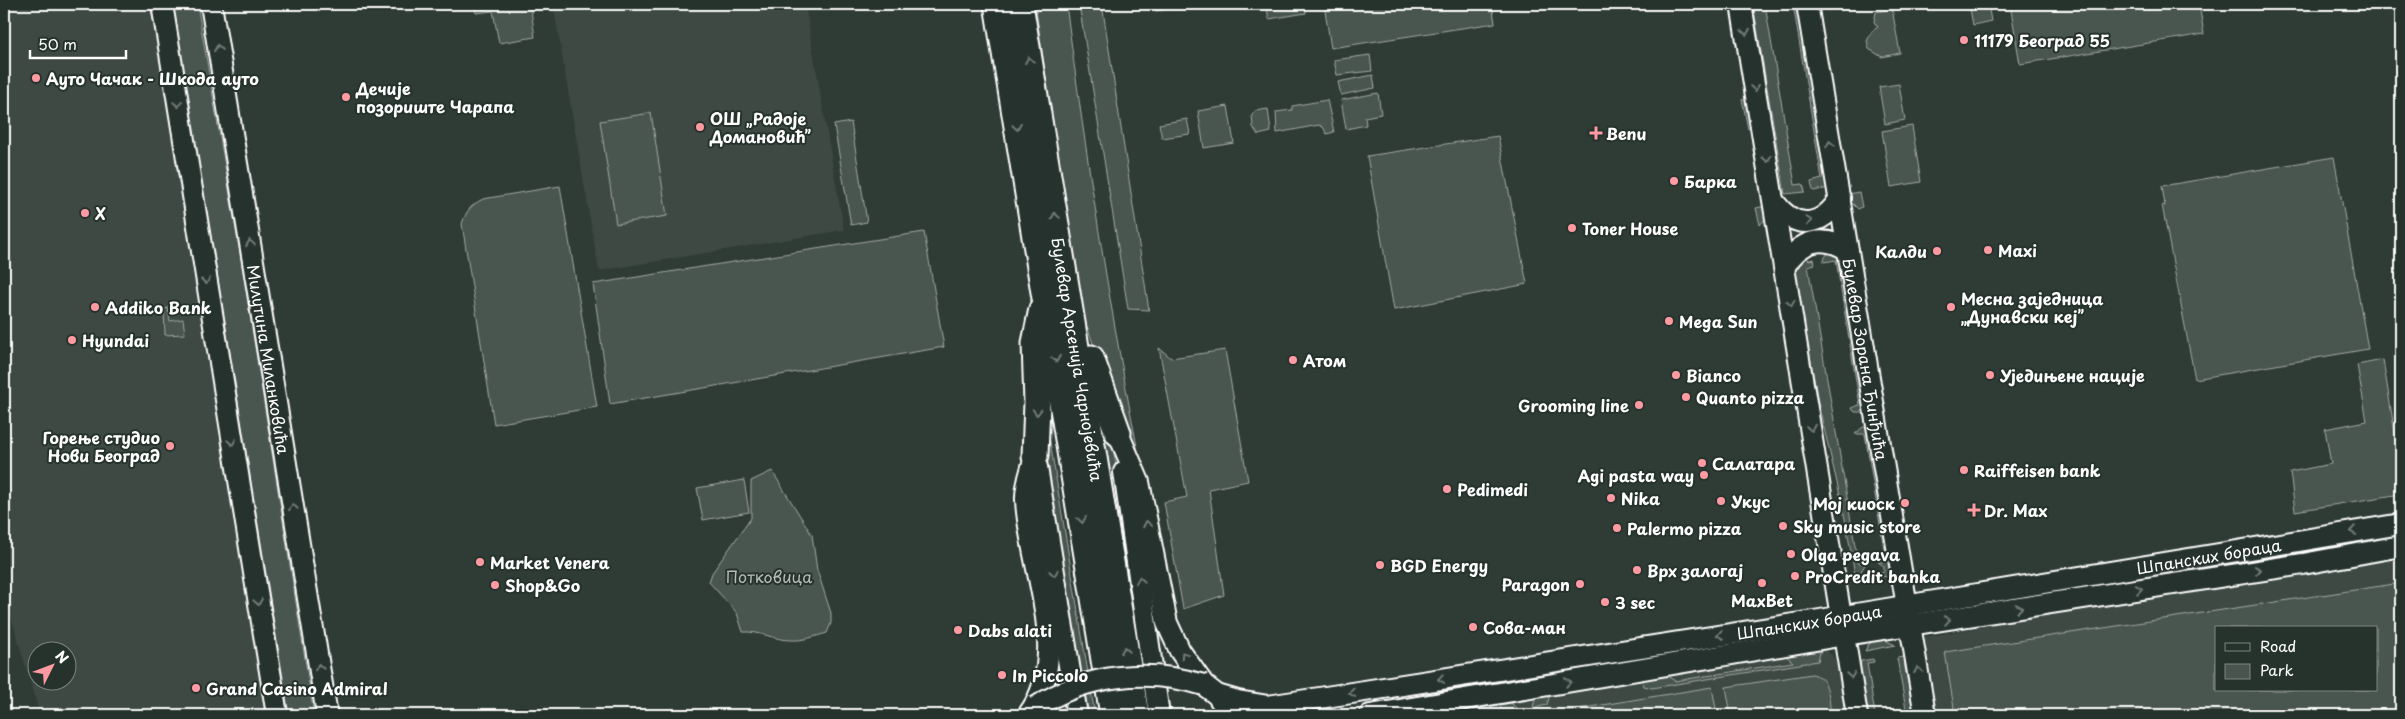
<svg xmlns="http://www.w3.org/2000/svg" width="2405" height="719" viewBox="0 0 2405 719" font-family="'Playpen Sans',sans-serif">
	<style>
		.built { fill: #3c4842; fill-rule: evenodd }
		.green { fill: #4a544f; stroke: #a4aaa7; fill-rule: evenodd }
		.lines { fill: none; stroke-linecap: round; stroke-linejoin: round }
		.secondary-casing { stroke: #fff; stroke-width: 24 }
		.highway-casing { stroke: #fff; stroke-width: 29 }
		.secondary { stroke: #26332d; stroke-width: 20 }
		.highway { stroke: #26332d; stroke-width: 25 }
		.secondary-bridge-casing { stroke: #fff; stroke-width: 24; stroke-linecap: butt }
		.secondary-bridge { stroke: #26332d; stroke-width: 20 }
		.oneway { stroke: #727a76 }
		.poi-dot { fill: #ff9aa2; stroke: #26332d; stroke-width: 2 }
		.labels { text-anchor: middle; dominant-baseline: central; stroke-width: 4; stroke-linejoin: round; paint-order: stroke }
		.poi-label { font-size: 16px; font-weight: bold; fill: #fff; stroke: #26332d; text-anchor: start }
		.street-label { font-size: 16px; fill: #fff; stroke: #26332d }
		.park-label { font-size: 16px; fill: #b7bbb9; stroke: #26332d }
	</style>
	<rect width="100%" height="100%" fill="#2f3b35"/>
	<filter id="ink" filterUnits="userSpaceOnUse"><feTurbulence type="fractalNoise" baseFrequency=".02" numOctaves="2"/><feDisplacementMap in="SourceGraphic" scale="10" xChannelSelector="R" yChannelSelector="G"/><feConvolveMatrix kernelMatrix="1 2 1 2 8 2 1 2 1" color-interpolation-filters="sRGB"/></filter>
	<g filter="url(#ink)">
		<!-- built -->
		<path class="built" d="M4,4H158L273,715H40L4,594ZM38,652H68V682H38Z
			M553,4H805L844,230L599,271Z
			M2401,554V715H1932L1919,638L2217,584ZM2216,628H2376V690H2216Z
			M1821,648L1832,655L1844,677L1850,715H1410L1548,692L1580,690Z"/>
		<!-- green -->
		<path class="green" d="M173,4H197L240,253L314,715H289Z
			M474,4H530L535,37L499,43L493,11L476,13Z
			M1035,4H1066C1086,158 1110,310 1140,462L1095,349L1081,309Z
			M1079,4H1102L1149,310L1128,309Z
			M1155,4H1195L1156,11Z
			M1266,4H1305L1306,13L1269,19Z
			M1324,4H1492L1495,23L1331,48Z
			M1753,4H1765L1795,185L1803,184L1805,192L1785,194Z
			M1793,4H1804L1835,187L1813,191L1811,182L1822,179Z
			M1969,4H1988L1991,21L1973,25Z
			M2010,4H2199L2204,34L2020,64Z
			M1892,9L1900,53L1882,57L1869,49L1867,41L1872,31L1878,27L1874,22L1876,12Z
			M1370,55L1372,71L1337,75L1334,60Z
			M1373,75L1375,88L1341,95L1338,82Z
			M1899,84L1905,120L1885,124L1879,87Z
			M1378,93L1381,114L1365,117L1366,125L1346,129L1341,100Z
			M1742,99L1748,103L1757,122L1748,129Z
			M1327,100L1334,132L1327,134L1323,127L1319,125L1277,133L1276,112L1292,110V106Z
			M1228,106L1234,143L1204,148L1198,111Z
			M1268,109L1271,132L1258,135L1253,127L1252,115L1255,111Z
			M651,113L667,216L616,224L600,121Z
			M1187,119L1190,134L1162,138L1159,124Z
			M851,122L867,222L851,225L834,125Z
			M1912,126L1921,182L1891,187L1882,131Z
			M1498,136L1527,284L1394,310L1367,156Z
			M2334,157L2368,349L2195,379L2162,205L2165,206L2162,186Z
			M560,186L597,407L494,424L462,224C466,211 471,205 483,199Z
			M1859,192L1862,207L1858,209L1850,201L1848,194Z
			M1770,205L1771,212L1760,225L1756,208Z
			M924,232L944,347L610,404L593,284Z
			M1829,251L1840,253L1868,409L1861,412H1855L1851,408L1860,405L1836,260L1824,262V259Z
			M1804,255L1809,260L1814,259L1815,264L1808,266L1858,563H1866L1860,573L1866,576L1884,571V566L1878,562L1886,561L1865,434H1855L1863,427H1870L1898,575L1856,580L1843,508L1819,407L1794,267Z
			M168,308L170,321L183,319L185,334L165,335L164,309Z
			M1159,348L1171,358L1225,350L1248,481L1209,489L1224,595L1183,609L1164,502L1187,497Z
			M2383,360L2401,471V494L2295,511L2290,472L2331,464L2325,429L2367,421L2357,365Z
			M1096,396L1112,441L1157,715H1147Z
			M1043,399L1095,715H1088L1045,452Z
			M772,471L812,535L817,570L831,613V623L827,633C816,636 803,641 791,640C775,640 760,631 743,632L737,613L709,582L712,573L751,518V481Z
			M744,480L749,512L703,520L697,488Z
			M2401,583V715H1955L1945,652ZM2216,628H2376V690H2216Z
			M1875,640H1885L1895,645L1865,651L1868,645Z
			M1821,648L1818,661L1652,688L1644,686L1641,678L1664,674L1675,681L1793,662L1784,654Z
			M1903,657L1914,715H1907L1897,658Z
			M1873,659L1874,662L1867,663L1875,715H1866L1859,676L1861,661Z
			M1812,674C1830,677 1829,701 1831,715H1731L1726,687Z
			M1712,687L1717,715H1560L1559,712Z
			M1548,692L1549,698L1547,705L1533,708C1534,699 1539,694 1548,692Z
			M1499,700H1508L1518,710L1503,711L1499,706Z"/>
		<g class="lines">
			<!-- secondary casing -->
			<g class="secondary-casing">
				<g id="secondary">
					<path d="M162,4L277,715"/>
					<path id="s1" d="M211,4L327,715"/>
					<path d="M1741,4L1857,715"/>
					<path id="s2" d="M1807,4L1925,715"/>
					<path d="M1775,203C1796,231 1822,227 1840,198"/>
					<path d="M1785,266C1800,240 1823,234 1848,250"/>
					<path d="M1118,433L1139,482L1167,623L1180,651L1204,685L1217,695L1230,715"/>
					<path d="M1037,467L1077,715"/>
					<path d="M1124,472L1159,715"/>
					<path id="s3" d="M1217,695L1238,701L1268,706L1820,620L2401,524"/>
					<path d="M1028,715C1073,655 1029,568 1026,500C1025,486 1032,469 1035,456"/>
					<path d="M1370,715L1845,635L2303,564L2401,546"/>
				</g>
			</g>
			<!-- highway casing -->
			<g class="highway-casing">
				<g id="highway">
					<path d="M997,4L1113,715"/>
					<path id="s4" d="M1020,4L1136,715"/>
					<path d="M1091,358L1118,433"/>
					<path d="M1035,456L1037,403L1035,343L1042,309"/>
				</g>
			</g>
			<!-- secondary -->
			<use href="#secondary" class="secondary"/>
			<!-- highway -->
			<use href="#highway" class="highway"/>
			<!-- secondary-bridge casing -->
			<g class="secondary-bridge-casing">
				<path id="secondary-bridge" d="M1036,707C1086,674 1148,668 1204,685"/>
			</g>
			<!-- secondary-bridge -->
			<use href="#secondary-bridge" class="secondary-bridge"/>
		</g>
		<!-- one-way arrows -->
		<defs><path id="oneway-chevron" d="M-2-3.5L2.5 0L-2 3.5" fill="none" stroke-width="1.6" stroke-linecap="round" stroke-linejoin="round" transform="scale(1.25)"/></defs>
		<g class="oneway">
			<use href="#oneway-chevron" transform="translate(1746 32) rotate(81)"/>
			<use href="#oneway-chevron" transform="translate(218 48) rotate(-99)"/>
			<use href="#oneway-chevron" transform="translate(1029 60) rotate(-99)"/>
			<use href="#oneway-chevron" transform="translate(1755 88) rotate(81)"/>
			<use href="#oneway-chevron" transform="translate(178 104) rotate(81)"/>
			<use href="#oneway-chevron" transform="translate(1017 127) rotate(81)"/>
			<use href="#oneway-chevron" transform="translate(1830 144) rotate(-100)"/>
			<use href="#oneway-chevron" transform="translate(1767 159) rotate(80)"/>
			<use href="#oneway-chevron" transform="translate(1055 216) rotate(-99)"/>
			<use href="#oneway-chevron" transform="translate(1809 221) rotate(-5)"/>
			<use href="#oneway-chevron" transform="translate(250 243) rotate(-99)"/>
			<use href="#oneway-chevron" transform="translate(206 281) rotate(81)"/>
			<use href="#oneway-chevron" transform="translate(1791 303) rotate(81)"/>
			<use href="#oneway-chevron" transform="translate(1056 359) rotate(81)"/>
			<use href="#oneway-chevron" transform="translate(1037 412) rotate(92)"/>
			<use href="#oneway-chevron" transform="translate(1811 428) rotate(80)"/>
			<use href="#oneway-chevron" transform="translate(232 442) rotate(81)"/>
			<use href="#oneway-chevron" transform="translate(293 507) rotate(-99)"/>
			<use href="#oneway-chevron" transform="translate(1082 520) rotate(81)"/>
			<use href="#oneway-chevron" transform="translate(1147 524) rotate(-101)"/>
			<use href="#oneway-chevron" transform="translate(2353 531) rotate(171)"/>
			<use href="#oneway-chevron" transform="translate(2258 570) rotate(-9)"/>
			<use href="#oneway-chevron" transform="translate(1054 573) rotate(81)"/>
			<use href="#oneway-chevron" transform="translate(1140 580) rotate(-99)"/>
			<use href="#oneway-chevron" transform="translate(2139 589) rotate(-9)"/>
			<use href="#oneway-chevron" transform="translate(258 602) rotate(81)"/>
			<use href="#oneway-chevron" transform="translate(2019 608) rotate(-10)"/>
			<use href="#oneway-chevron" transform="translate(1947 620) rotate(-9)"/>
			<use href="#oneway-chevron" transform="translate(1720 635) rotate(171)"/>
			<use href="#oneway-chevron" transform="translate(1125 650) rotate(-99)"/>
			<use href="#oneway-chevron" transform="translate(1184 655) rotate(-124)"/>
			<use href="#oneway-chevron" transform="translate(319 667) rotate(-99)"/>
			<use href="#oneway-chevron" transform="translate(1918 670) rotate(-99)"/>
			<use href="#oneway-chevron" transform="translate(1851 675) rotate(81)"/>
			<use href="#oneway-chevron" transform="translate(1441 679) rotate(171)"/>
			<use href="#oneway-chevron" transform="translate(1568 682) rotate(-10)"/>
			<use href="#oneway-chevron" transform="translate(1352 693) rotate(171)"/>
		</g>
	</g>
	<!-- markers -->
	<g class="poi-dot">
		<circle cx="1964" cy="40" r="5"/>
		<circle cx="36" cy="78" r="5"/>
		<circle cx="346" cy="97" r="5"/>
		<circle cx="700" cy="127" r="5"/>
		<path d="M1593.5 125.5h5v5h5v5h-5v5h-5v-5h-5v-5h5z"/>
		<circle cx="1674" cy="181" r="5"/>
		<circle cx="85" cy="213" r="5"/>
		<circle cx="1572" cy="228" r="5"/>
		<circle cx="1988" cy="250" r="5"/>
		<circle cx="1937" cy="251" r="5"/>
		<circle cx="95" cy="307" r="5"/>
		<circle cx="1951" cy="307" r="5"/>
		<circle cx="1669" cy="321" r="5"/>
		<circle cx="72" cy="340" r="5"/>
		<circle cx="1293" cy="360" r="5"/>
		<circle cx="1676" cy="375" r="5"/>
		<circle cx="1990" cy="375" r="5"/>
		<circle cx="1686" cy="397" r="5"/>
		<circle cx="1639" cy="405" r="5"/>
		<circle cx="170" cy="446" r="5"/>
		<circle cx="1702" cy="463" r="5"/>
		<circle cx="1964" cy="470" r="5"/>
		<circle cx="1704" cy="475" r="5"/>
		<circle cx="1447" cy="489" r="5"/>
		<circle cx="1611" cy="498" r="5"/>
		<circle cx="1721" cy="501" r="5"/>
		<circle cx="1905" cy="503" r="5"/>
		<path d="M1971.5 502.5h5v5h5v5h-5v5h-5v-5h-5v-5h5z"/>
		<circle cx="1783" cy="526" r="5"/>
		<circle cx="1617" cy="528" r="5"/>
		<circle cx="1791" cy="554" r="5"/>
		<circle cx="480" cy="562" r="5"/>
		<circle cx="1380" cy="565" r="5"/>
		<circle cx="1637" cy="570" r="5"/>
		<circle cx="1795" cy="576" r="5"/>
		<circle cx="1762" cy="583" r="5"/>
		<circle cx="1580" cy="584" r="5"/>
		<circle cx="495" cy="585" r="5"/>
		<circle cx="1605" cy="602" r="5"/>
		<circle cx="1473" cy="627" r="5"/>
		<circle cx="958" cy="630" r="5"/>
		<circle cx="1002" cy="675" r="5"/>
		<circle cx="196" cy="688" r="5"/>
	</g>
	<g class="labels">
		<!-- poi labels -->
		<g class="poi-label">
			<text x="1974" y="40">11179 Београд 55</text>
			<text x="46" y="78">Ауто Чачак - Шкода ауто</text>
			<text x="356" y="88">Дечије<tspan x="356" dy="18">позориште Чарапа</tspan></text>
			<text x="710" y="118">ОШ „Радоје<tspan x="710" dy="18">Домановић”</tspan></text>
			<text x="1606" y="133">Benu</text>
			<text x="1684" y="181">Барка</text>
			<text x="95" y="213">X</text>
			<text x="1582" y="228">Toner House</text>
			<text x="1998" y="250">Maxi</text>
			<text x="1927" y="251" text-anchor="end">Калди</text>
			<text x="1961" y="298">Месна заједница<tspan x="1961" dy="18">„Дунавски кеј”</tspan></text>
			<text x="105" y="307">Addiko Bank</text>
			<text x="1679" y="321">Mega Sun</text>
			<text x="82" y="340">Hyundai</text>
			<text x="1303" y="360">Атом</text>
			<text x="1686" y="375">Bianco</text>
			<text x="2000" y="375">Уједињене нације</text>
			<text x="1696" y="397">Quanto pizza</text>
			<text x="1629" y="405" text-anchor="end">Grooming line</text>
			<text x="160" y="437" text-anchor="end">Горење студио<tspan x="160" dy="18">Нови Београд</tspan></text>
			<text x="1712" y="463">Салатара</text>
			<text x="1974" y="470">Raiffeisen bank</text>
			<text x="1694" y="475" text-anchor="end">Agi pasta way</text>
			<text x="1457" y="489">Pedimedi</text>
			<text x="1621" y="498">Nika</text>
			<text x="1731" y="501">Укус</text>
			<text x="1895" y="503" text-anchor="end">Мој киоск</text>
			<text x="1984" y="510">Dr. Max</text>
			<text x="1793" y="526">Sky music store</text>
			<text x="1627" y="528">Palermo pizza</text>
			<text x="1801" y="554">Olga pegava</text>
			<text x="490" y="562">Market Venera</text>
			<text x="1390" y="565">BGD Energy</text>
			<text x="1647" y="570">Врх залогај</text>
			<text x="1805" y="576">ProCredit banka</text>
			<text x="1570" y="584" text-anchor="end">Paragon</text>
			<text x="505" y="585">Shop&amp;Go</text>
			<text x="1762" y="600" text-anchor="middle">MaxBet</text>
			<text x="1615" y="602">3 sec</text>
			<text x="1483" y="627">Сова-ман</text>
			<text x="968" y="630">Dabs alati</text>
			<text x="1012" y="675">In Piccolo</text>
			<text x="206" y="688">Grand Casino Admiral</text>
		</g>
		<!-- street labels -->
		<g class="street-label">
			<text stroke="none"><textPath href="#s4" startOffset="360">Булевар Арсенија Чарнојевића</textPath></text>
			<text stroke="none"><textPath href="#s2" startOffset="360">Булевар Зорана Ђинђића</textPath></text>
			<text stroke="none"><textPath href="#s1" startOffset="360">Милутина Миланковића</textPath></text>
			<text stroke="none"><textPath href="#s3" startOffset="1005">Шпанских бораца</textPath></text>
			<text stroke="none"><textPath href="#s3" startOffset="600">Шпанских бораца</textPath></text>
		</g>
		<!-- park labels -->
		<g class="park-label">
			<text x="769" y="576">Потковица</text>
		</g>
	</g>
	<!-- margin -->
	<rect width="2405" height="719" fill="none" stroke="#26332d" stroke-width="20"/>
	<rect x="10" y="10" width="2385" height="699" fill="none" stroke="#fff" stroke-width="2" filter="url(#ink)"/>
	<!-- legend -->
	<rect x="2215" y="626" width="162" height="65" fill="#26332d" stroke="#7d8581"/>
	<rect x="2225" y="643" width="25" height="8" fill="#26332d" stroke="#7d8581"/>
	<text x="2260" y="652" font-size="15" fill="#ffffff">Road</text>
	<rect x="2225" y="664" width="25" height="15" fill="#4a544f" stroke="#7d8581"/>
	<text x="2260" y="676" font-size="15" fill="#ffffff">Park</text>
	<!-- north arrow -->
	<g transform="translate(52 666) rotate(48)"><circle r="24" fill="#26332d" stroke="#7d8581"/>
	<path d="M0-4L9 19L0 12L-9 19Z" fill="#ff9aa2"/>
	<text y="-8" font-size="14" font-weight="bold" text-anchor="middle" fill="#ffffff">N</text>
	</g>
	<!-- scale -->
	<path d="M30 50v8h96v-8" fill="none" stroke="#ffffff" stroke-width="2.5"/>
	<text x="38" y="50" font-size="15" fill="#ffffff" stroke="#26332d" stroke-width="4" paint-order="stroke">50 m</text>
</svg>
